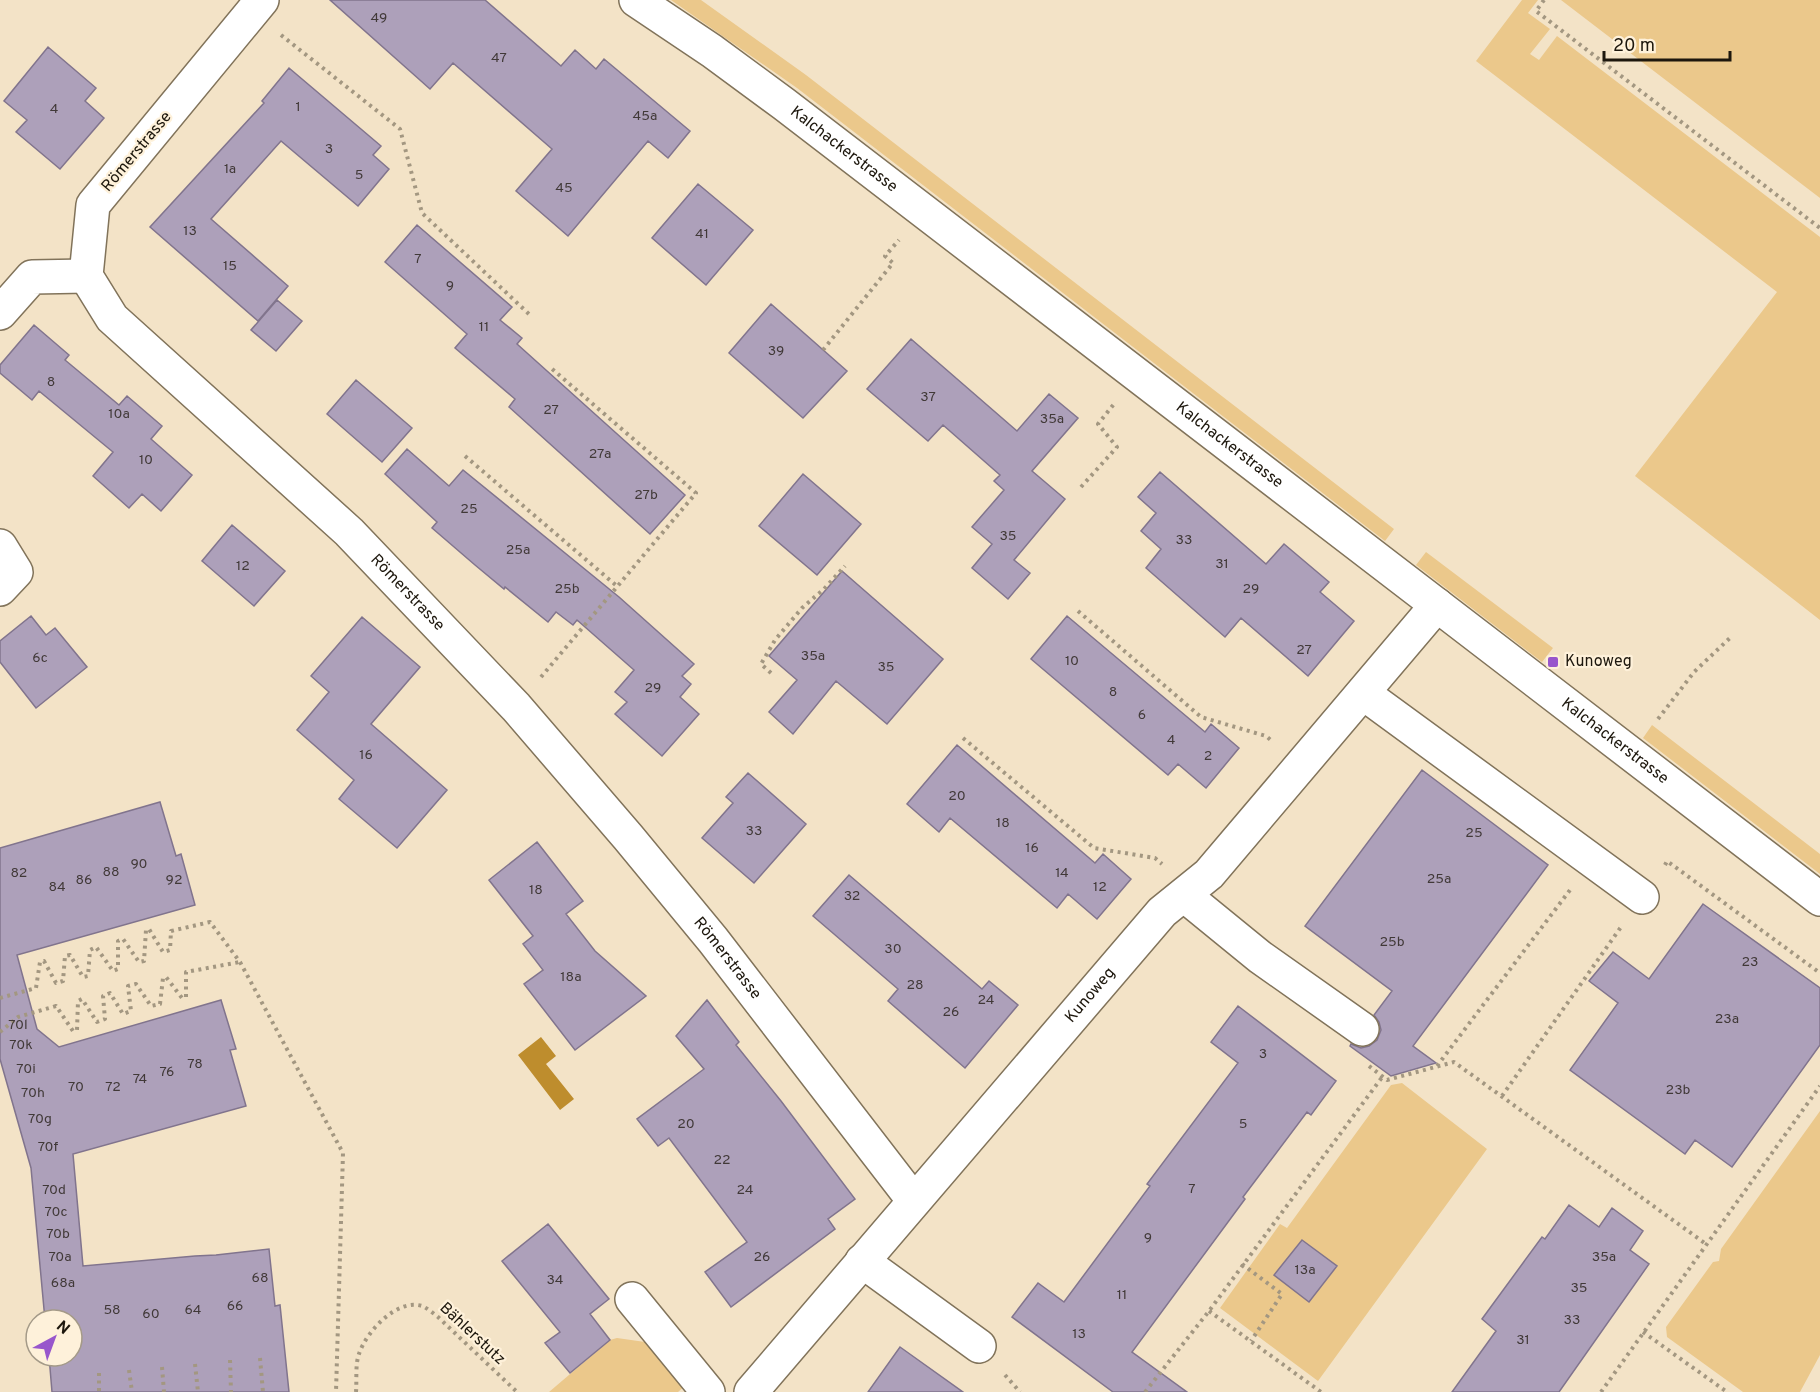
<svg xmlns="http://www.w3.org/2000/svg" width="1820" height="1392" viewBox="0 0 1820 1392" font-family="Overpass,sans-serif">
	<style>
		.green { fill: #ebc88b }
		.water { fill: #be8d2d }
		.building { fill: #ada0ba; stroke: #81748d; stroke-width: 1.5 }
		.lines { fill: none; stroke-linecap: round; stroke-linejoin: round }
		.minor-casing { stroke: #81735a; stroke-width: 36 }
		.path { stroke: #a39781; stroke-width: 4; stroke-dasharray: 3 4.5; stroke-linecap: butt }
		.minor { stroke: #fff; stroke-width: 33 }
		.poi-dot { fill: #9856cc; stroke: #fef1da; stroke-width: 2 }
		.labels { text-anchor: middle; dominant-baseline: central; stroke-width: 4.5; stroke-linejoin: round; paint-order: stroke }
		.number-label { font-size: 14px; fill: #413938 }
		.street-label { font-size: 16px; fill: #1d170d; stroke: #fef1da }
		.poi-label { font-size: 16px; fill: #1d170d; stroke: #fef1da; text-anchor: start }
	</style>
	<rect width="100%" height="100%" fill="#f3e3c7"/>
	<!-- green -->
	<path class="green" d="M671,0H701L806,75L1394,529L1385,541L797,88Z
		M1522,0H1538L1528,13L1550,29L1530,54L1539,60L1557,36L1820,237V620L1635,476L1777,292L1476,61Z
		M1561,0H1820V198Z
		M1426,552L1553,648L1542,662L1416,565Z
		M1652,725L1820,854V874L1643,738Z
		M1402,1083L1487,1149L1318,1381L1220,1308L1280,1224L1287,1228L1391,1085Z
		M1820,1111V1355L1800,1392H1743L1667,1337L1666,1327L1713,1262L1719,1261L1721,1249Z
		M617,1338L652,1343L687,1384L678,1392H549L610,1340Z"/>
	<!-- water -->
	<path class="water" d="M541,1037L556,1056L546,1064L574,1099L560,1110L518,1055Z"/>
	<!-- building -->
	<path class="building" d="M330,0H485L561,66L575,50L596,69L604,59L690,131L668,158L648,141L568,236L516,191L552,149L453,63L430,89Z
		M48,47L96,88L85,101L104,118L60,169L16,132L27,120L4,101Z
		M289,68L381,146L373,155L389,169L358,206L281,141L211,219L288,286L258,321L150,227L264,103L262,101Z
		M698,184L753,230L706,285L652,238Z
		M417,225L512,307L500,320L522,338L517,344L685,495L650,534L509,407L515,399L455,348L467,334L385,262Z
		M277,300L302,321L276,351L251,330Z
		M771,304L847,371L803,418L729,353Z
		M34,325L69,355L65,360L119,405L127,396L162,426L151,439L192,475L161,511L142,494L129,508L93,476L113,452L39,391L32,400L0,373V365Z
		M911,339L1017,431L1049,394L1078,418L1032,471L1065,499L1014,560L1030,573L1008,599L972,568L992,544L972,527L1004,490L994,481L1000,475L943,425L928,441L867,389Z
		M356,380L412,428L382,462L327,414Z
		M407,449L449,486L463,470L619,597L694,664L682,676L691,684L680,697L699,714L662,756L615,714L627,702L615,692L634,670L577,620L573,625L556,612L548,622L505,587L504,589L475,565L432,528L437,522L385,474Z
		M1160,472L1266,564L1284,544L1329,582L1320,592L1354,621L1308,676L1241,618L1225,637L1146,568L1161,549L1141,531L1156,513L1138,497Z
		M803,474L861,524L817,575L759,526Z
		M232,525L285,571L254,606L202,561Z
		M842,571L943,659L887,724L836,681L793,734L769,712L797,680L769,656Z
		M31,616L46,635L55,628L87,667L36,708L0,662V641Z
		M1067,616L1205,732L1211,724L1239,748L1206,788L1178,764L1168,775L1031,659Z
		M362,617L420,667L371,724L447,790L397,848L339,799L354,780L297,730L329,692L311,676Z
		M957,745L1095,863L1103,854L1131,879L1097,919L1068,894L1057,908L950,818L939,832L907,804Z
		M1422,770L1548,865L1413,1046L1436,1063L1391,1076L1350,1046L1351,1044L1361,1048L1369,1046L1377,1040L1381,1030L1379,1022L1374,1015L1392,991L1305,926Z
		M748,773L806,824L754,883L702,838L733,803L726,797Z
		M160,802L176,856L181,854L195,905L17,955L37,1029L59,1047L221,1000L236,1049L230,1050L246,1106L73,1154L83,1266L195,1256L216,1255L269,1249L275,1306L280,1305L289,1392H52L49,1356H72V1320H45L31,1168L0,1059V848Z
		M537,842L583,901L566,914L595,951L646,996L575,1050L524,984L543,970L523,944L533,936L489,880Z
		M849,875L982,989L989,981L1018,1005L965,1068L888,1001L898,989L813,916Z
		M1703,904L1820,988V1045L1732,1167L1695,1140L1685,1154L1570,1070L1618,1003L1589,981L1613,952L1649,979Z
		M707,1000L739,1042L736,1045L781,1101L855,1199L828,1219L835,1229L731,1307L705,1272L747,1242L669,1138L658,1146L637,1119L704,1069L676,1036Z
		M1238,1006L1336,1081L1311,1115L1307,1112L1243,1197L1245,1199L1132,1352L1187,1392H1113L1012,1317L1038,1283L1064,1302L1150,1186L1147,1184L1238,1063L1211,1042Z
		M1569,1205L1599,1227L1612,1208L1643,1231L1630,1250L1649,1264L1559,1392H1452L1496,1331L1482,1319L1542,1237L1545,1239Z
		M548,1224L609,1299L590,1314L610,1340L570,1373L545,1343L560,1332L502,1261Z
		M1302,1240L1337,1266L1309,1302L1274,1275Z
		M900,1347L963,1392H868Z"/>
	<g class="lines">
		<!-- minor casing -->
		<g class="minor-casing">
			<g id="minor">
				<path id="s1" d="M262,0L93,205L86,276L112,318L349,532L516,707L628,837L713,940L914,1201"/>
				<path id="s2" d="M636,0L712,51L784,104L1820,899"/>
				<path d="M0,313L32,277L86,276"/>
				<path d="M0,546L16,572L0,589"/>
				<path d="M1363,693L1642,897"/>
				<path d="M1184,895L1260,957L1362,1029"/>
				<path d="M862,1261L979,1346"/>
				<path d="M632,1299L708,1392"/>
				<path id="s3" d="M751,1392L1162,912L1209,874L1437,605"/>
			</g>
		</g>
		<!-- path -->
		<path class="path" d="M1544,0L1536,11L1820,228
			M281,35L400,129L422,213L531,316
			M823,350L893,263L885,256L899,240
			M465,456L618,587
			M1081,487L1117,447L1098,424L1114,404
			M1078,611L1201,717L1266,736L1273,742
			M771,673L761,664L775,640L802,608L824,589L845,566
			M541,677L696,493L551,368
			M1658,719L1694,672L1732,636
			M963,738L1094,848L1155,858L1162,864
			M1665,865L1667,861L1820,973
			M0,998L36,988L40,962L44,961L56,983L63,981L65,956L70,955L83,977L88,976L90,950L96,947L113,971L118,969V941L123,939L139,962L144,961L146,930L149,929L163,952L170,950L171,931L210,922L240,962L343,1153L336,1392
			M0,1032L18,1017L56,1006L73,1031L77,1030L78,1001L82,999L97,1022L105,1019L103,996L110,993L123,1014L131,1011L128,986L136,984L151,1006L160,1004L163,978L166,977L182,998L186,997V972L240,962
			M1369,1066L1387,1080L1454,1062L1706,1244
			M1437,1066L1570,890
			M1502,1096L1621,927
			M1242,1264L1282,1294L1251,1341
			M1209,1311L1321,1392
			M1643,1332L1727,1392
			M260,1358L263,1392
			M230,1360L231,1392
			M195,1364L198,1392
			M162,1367L164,1392
			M129,1370L132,1392
			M99,1373V1392
			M1005,1375L1020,1392
			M356,1392C357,1380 355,1365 359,1354C366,1332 397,1298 422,1306C427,1308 433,1313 438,1317L517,1392
			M1145,1392L1209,1311L1383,1076
			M1601,1392L1820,1086"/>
		<!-- minor -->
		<use href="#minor" class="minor"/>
	</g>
	<!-- markers -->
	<rect class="poi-dot" x="1547" y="656" width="12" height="12" rx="3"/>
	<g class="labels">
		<!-- number labels -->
		<g class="number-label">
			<text x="379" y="18">49</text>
			<text x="499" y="58">47</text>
			<text x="298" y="107">1</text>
			<text x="54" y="109">4</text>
			<text x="645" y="116">45a</text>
			<text x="329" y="149">3</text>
			<text x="230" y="169">1a</text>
			<text x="359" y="175">5</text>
			<text x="564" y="188">45</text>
			<text x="190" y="231">13</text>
			<text x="702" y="234">41</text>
			<text x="418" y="259">7</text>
			<text x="230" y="266">15</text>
			<text x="450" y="286">9</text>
			<text x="484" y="327">11</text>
			<text x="776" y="351">39</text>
			<text x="51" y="382">8</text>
			<text x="928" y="397">37</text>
			<text x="551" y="410">27</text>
			<text x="119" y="414">10a</text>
			<text x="1052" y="419">35a</text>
			<text x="600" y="454">27a</text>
			<text x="146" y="460">10</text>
			<text x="646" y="495">27b</text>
			<text x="469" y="509">25</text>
			<text x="1008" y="536">35</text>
			<text x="1184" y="540">33</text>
			<text x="518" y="550">25a</text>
			<text x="1222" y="564">31</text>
			<text x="243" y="566">12</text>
			<text x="567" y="589">25b</text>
			<text x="1251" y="589">29</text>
			<text x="1304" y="650">27</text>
			<text x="813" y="656">35a</text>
			<text x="40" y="658">6c</text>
			<text x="1072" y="661">10</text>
			<text x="886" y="667">35</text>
			<text x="653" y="688">29</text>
			<text x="1113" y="692">8</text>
			<text x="1142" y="715">6</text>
			<text x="1171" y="740">4</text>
			<text x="366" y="755">16</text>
			<text x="1208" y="756">2</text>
			<text x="957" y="796">20</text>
			<text x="1003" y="823">18</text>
			<text x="754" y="831">33</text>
			<text x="1474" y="833">25</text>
			<text x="1032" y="848">16</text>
			<text x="139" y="864">90</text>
			<text x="111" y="872">88</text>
			<text x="19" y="873">82</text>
			<text x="1062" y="873">14</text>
			<text x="1439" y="879">25a</text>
			<text x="84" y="880">86</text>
			<text x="174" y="880">92</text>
			<text x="57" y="887">84</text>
			<text x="1100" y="887">12</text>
			<text x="536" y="890">18</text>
			<text x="852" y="896">32</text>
			<text x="1392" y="942">25b</text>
			<text x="893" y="949">30</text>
			<text x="1750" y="962">23</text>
			<text x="571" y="977">18a</text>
			<text x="915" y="985">28</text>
			<text x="986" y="1000">24</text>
			<text x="951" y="1012">26</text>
			<text x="1727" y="1019">23a</text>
			<text x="18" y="1025">70l</text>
			<text x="21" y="1045">70k</text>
			<text x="1263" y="1054">3</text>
			<text x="195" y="1064">78</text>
			<text x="26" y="1069">70i</text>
			<text x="167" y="1072">76</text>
			<text x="140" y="1079">74</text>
			<text x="76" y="1087">70</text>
			<text x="113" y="1087">72</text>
			<text x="1678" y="1090">23b</text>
			<text x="33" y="1093">70h</text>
			<text x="40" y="1119">70g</text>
			<text x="686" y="1124">20</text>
			<text x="1243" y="1124">5</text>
			<text x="48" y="1147">70f</text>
			<text x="722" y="1160">22</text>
			<text x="1192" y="1189">7</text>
			<text x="54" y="1190">70d</text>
			<text x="745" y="1190">24</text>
			<text x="56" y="1212">70c</text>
			<text x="58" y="1234">70b</text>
			<text x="1148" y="1238">9</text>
			<text x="60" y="1257">70a</text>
			<text x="762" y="1257">26</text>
			<text x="1604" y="1257">35a</text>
			<text x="1305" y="1270">13a</text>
			<text x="260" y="1278">68</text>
			<text x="555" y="1280">34</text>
			<text x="63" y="1283">68a</text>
			<text x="1579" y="1288">35</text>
			<text x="1122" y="1295">11</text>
			<text x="235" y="1306">66</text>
			<text x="112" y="1310">58</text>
			<text x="193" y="1310">64</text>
			<text x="151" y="1314">60</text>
			<text x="1572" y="1320">33</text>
			<text x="1079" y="1334">13</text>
			<text x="1523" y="1340">31</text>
		</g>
		<!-- street labels -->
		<g class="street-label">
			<text stroke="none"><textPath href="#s2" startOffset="256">Kalchackerstrasse</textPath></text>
			<text transform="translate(137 152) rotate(-50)">Römerstrasse</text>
			<text stroke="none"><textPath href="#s2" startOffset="742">Kalchackerstrasse</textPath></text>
			<text stroke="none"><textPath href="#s1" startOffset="790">Römerstrasse</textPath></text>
			<text stroke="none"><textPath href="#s2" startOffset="1228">Kalchackerstrasse</textPath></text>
			<text stroke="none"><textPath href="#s1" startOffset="1276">Römerstrasse</textPath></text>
			<text stroke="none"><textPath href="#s3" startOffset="522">Kunoweg</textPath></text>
			<text transform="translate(472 1334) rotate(43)">Bählerstutz</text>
		</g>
		<!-- poi labels -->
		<g class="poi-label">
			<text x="1565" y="662">Kunoweg</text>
		</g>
	</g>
	<!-- north arrow -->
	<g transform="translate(54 1338) rotate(41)"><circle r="28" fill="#fef1da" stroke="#a49a88" stroke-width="1.5"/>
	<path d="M0-4.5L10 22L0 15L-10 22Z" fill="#9856cc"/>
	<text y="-9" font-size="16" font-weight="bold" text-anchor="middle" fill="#1d170d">N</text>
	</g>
	<!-- scale -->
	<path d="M1604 51v9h126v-9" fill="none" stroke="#1d170d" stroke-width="3"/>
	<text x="1613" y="51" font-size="18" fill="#1d170d" stroke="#fef1da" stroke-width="4.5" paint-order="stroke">20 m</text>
</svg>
